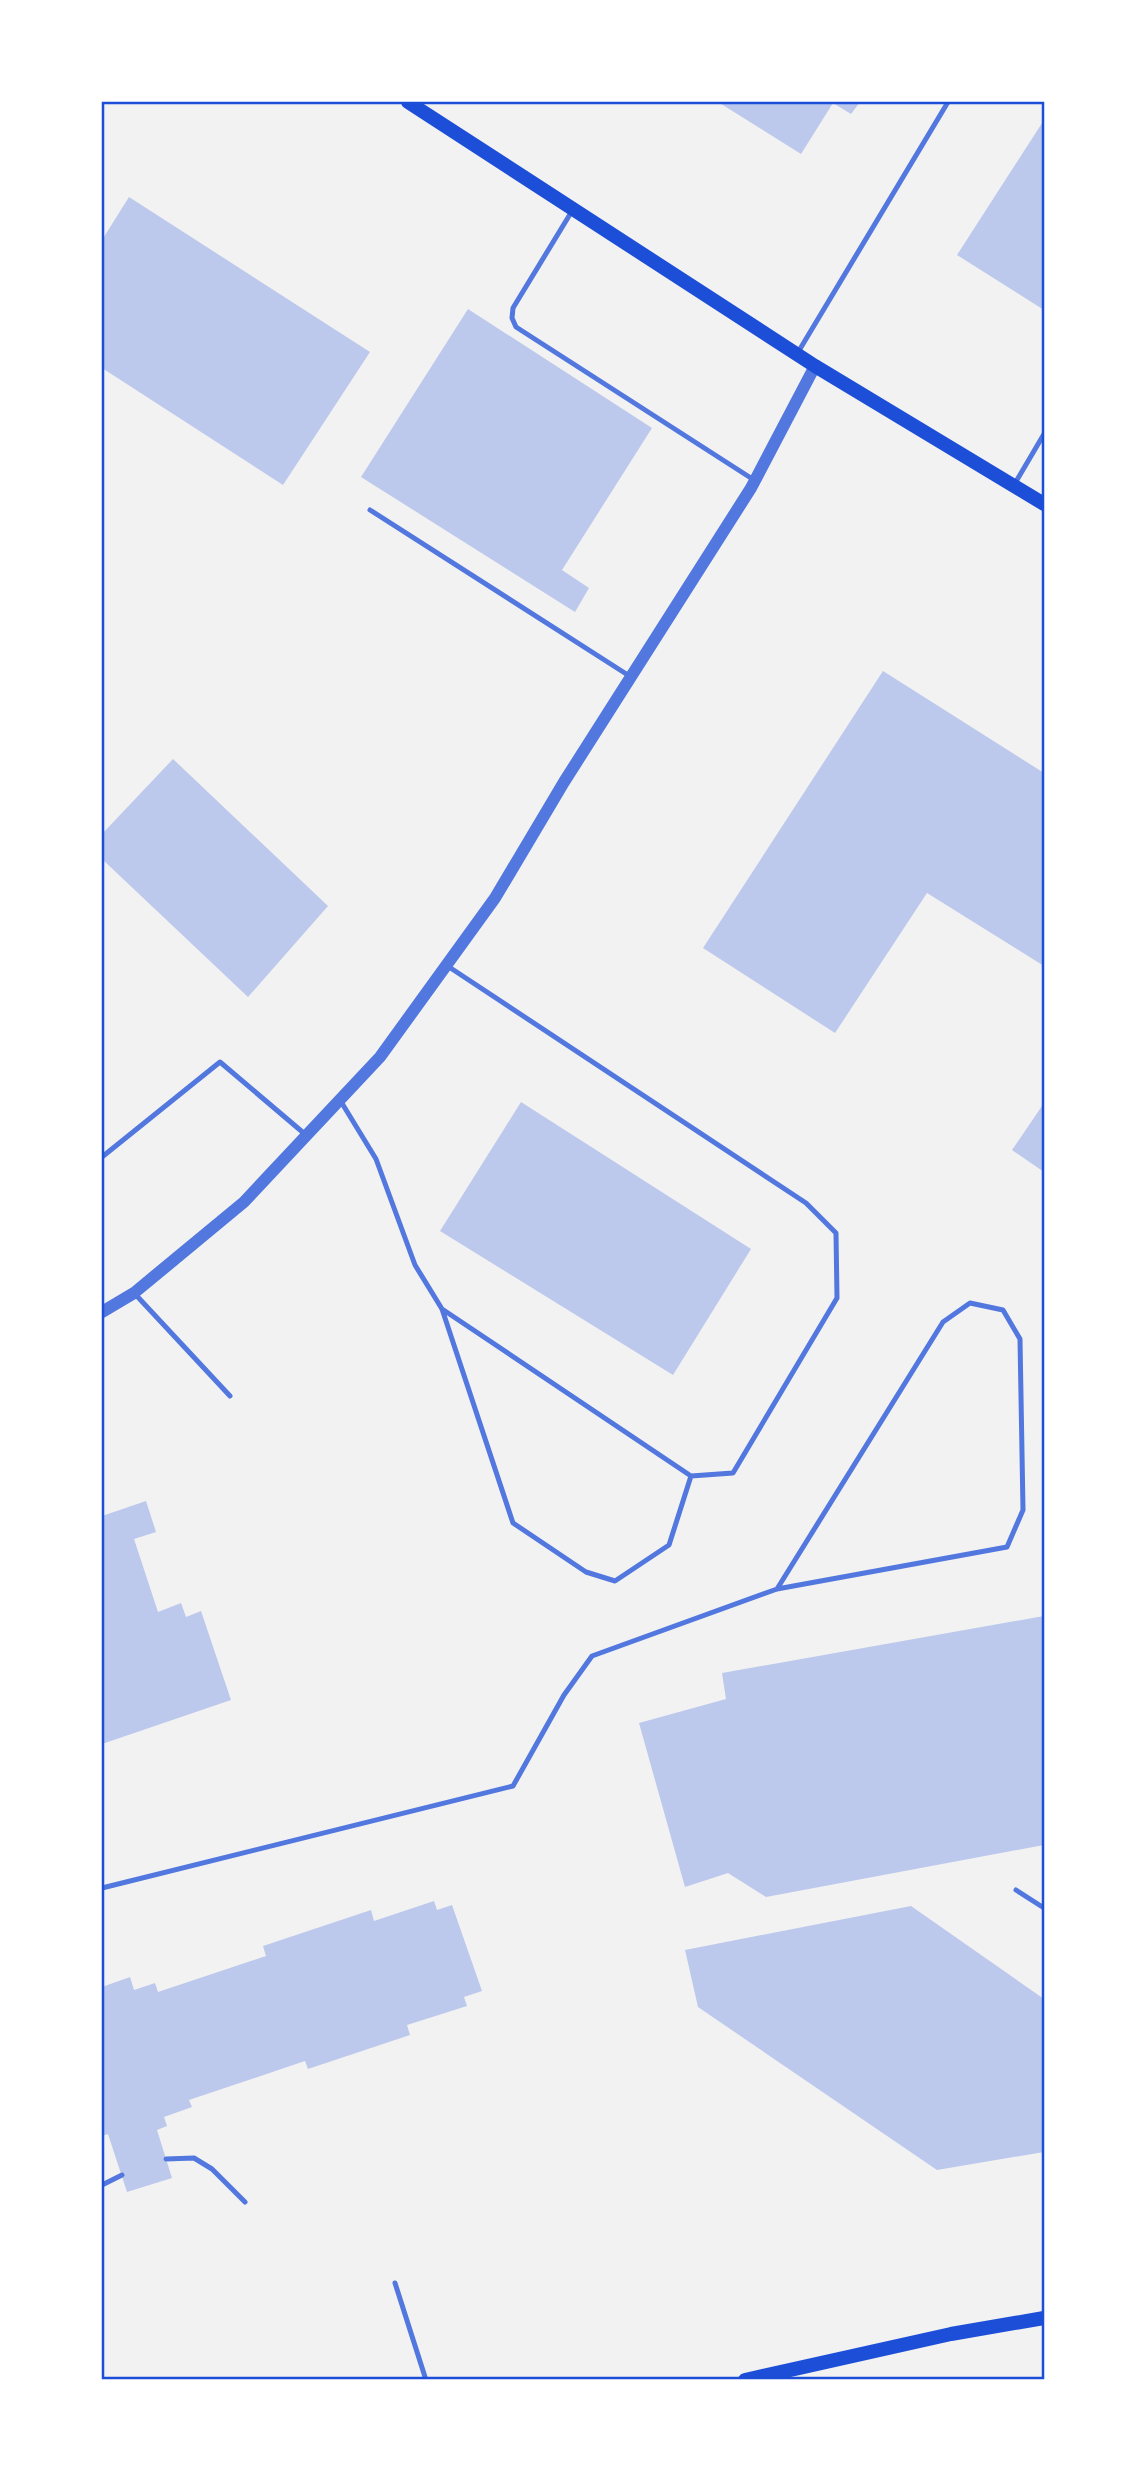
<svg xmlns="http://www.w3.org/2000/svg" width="1146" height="2481" viewBox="0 0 1146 2481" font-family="'Space Grotesk',sans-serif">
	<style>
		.building { fill: #bdc9ec }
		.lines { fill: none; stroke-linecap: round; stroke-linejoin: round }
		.service { stroke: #5277de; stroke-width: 5 }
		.tertiary { stroke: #5277de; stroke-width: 12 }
		.secondary { stroke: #1d4ed8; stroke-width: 14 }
		.neatline { fill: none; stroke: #1d4ed8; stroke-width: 2.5 }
	</style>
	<rect width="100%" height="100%" fill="#f2f2f2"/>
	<!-- building -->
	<path class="building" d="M718,102H860L851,114L833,103L801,154Z
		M1044,120V310L957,255Z
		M129,197L370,352L283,485L102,368V240Z
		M468,309L652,428L562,570L589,588L575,612L361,477Z
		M883,671L1044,773V966L927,893L835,1033L703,948Z
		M173,759L328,906L248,997L102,859V834Z
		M521,1102L751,1249L673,1375L440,1231Z
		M1044,1103V1172L1012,1150Z
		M146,1501L156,1532L134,1539L158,1612L181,1603L186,1617L201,1611L231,1700L102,1744V1516Z
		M1044,1616V1845L766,1897L728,1873L685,1887L639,1723L726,1699L722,1673Z
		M434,1901L437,1910L452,1905L482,1991L464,1997L467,2006L407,2025L410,2035L308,2069L305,2061L189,2100L192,2107L164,2117L167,2126L157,2130L172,2178L127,2192L108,2134L102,2136V1987L130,1977L134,1990L155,1983L158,1992L266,1956L263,1946L371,1910L374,1921Z
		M911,1906L1044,1999V2152L937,2170L698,2007L685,1950Z"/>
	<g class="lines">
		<!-- service -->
		<path class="service" d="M572,211L513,308L512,318L516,327L754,480
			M797,354L948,102
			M1014,485L1044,434
			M370,510L631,677
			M446,965L806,1203L836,1233L837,1298L733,1473L691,1476
			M340,1100L376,1159L415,1265L442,1309L513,1523L586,1572L615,1581L669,1545L691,1476L442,1309
			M102,1157L220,1062L306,1135
			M135,1294L230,1396
			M102,1888L513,1786L564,1695L592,1656L777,1589L1007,1547L1023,1510L1020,1339L1003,1310L970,1303L943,1322L777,1589
			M1016,1890L1044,1908
			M166,2159L194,2158L212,2169L245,2202
			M102,2185L122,2175
			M395,2283L426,2380"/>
		<!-- tertiary -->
		<path class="tertiary" d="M102,1312L134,1293L244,1202L380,1057L495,898L564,782L751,488L815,366"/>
		<!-- secondary -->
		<path class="secondary" d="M408,102L815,366L1044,504
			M745,2380L951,2334L1044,2318"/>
	</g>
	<!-- border -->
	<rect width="1146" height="2481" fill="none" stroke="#ffffff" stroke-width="206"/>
	<rect x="103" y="103" width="940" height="2275" class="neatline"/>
</svg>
